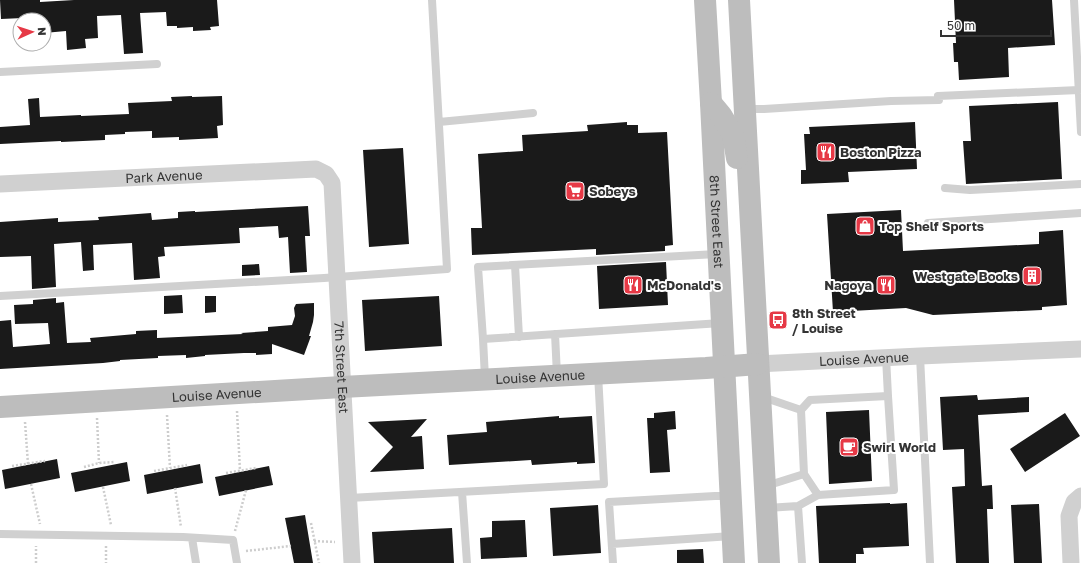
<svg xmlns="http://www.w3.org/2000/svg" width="1081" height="563" viewBox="0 0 1081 563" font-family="'Golos Text',sans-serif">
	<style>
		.building { fill: #1a1a1a }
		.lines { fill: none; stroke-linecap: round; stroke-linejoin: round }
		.path { stroke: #cdcdcd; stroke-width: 2.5; stroke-dasharray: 2 2; stroke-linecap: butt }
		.lane { stroke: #d0d0d0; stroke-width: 8 }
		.street { stroke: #d0d0d0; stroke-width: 17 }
		.secondary { stroke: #bdbdbd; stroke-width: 22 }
		.labels { text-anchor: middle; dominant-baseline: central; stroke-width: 4; stroke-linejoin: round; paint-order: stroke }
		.poi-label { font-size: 13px; font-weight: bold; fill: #333; stroke: #fff; text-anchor: start }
		.street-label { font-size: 13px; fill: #333; stroke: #fff }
	</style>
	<rect width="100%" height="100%" fill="#fff"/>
	<!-- building -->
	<path class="building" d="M0,0H40V2L74,0H217L219,26L210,27L211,30L193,31V27L177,28V26H167L166,12L140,13L143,53L124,54L121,15L97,16L98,38L85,39L86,48L67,50L66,31L44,33V20H23V18L1,19Z
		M954,0H1052L1055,45L1008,48L1009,77L959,80L958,62H954L953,43H956Z
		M192,96V97L222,96L223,125L217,126L218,138L179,140V137L152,138V131L125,132V134L105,135V140L61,142V141L0,144V127L30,125L28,99L39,98L40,117L81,115V116L129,114L128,103L172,101L171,97Z
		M1058,102L1062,179L966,184L963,141H971L969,106Z
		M627,122V125H638V133L667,132L673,245L665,246V251L596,255V249L472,255L471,228H482L478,154L523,151L522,135L588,131L587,125Z
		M915,122L917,169L848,172L849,182L801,184V170H806L804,134H810L809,127Z
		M403,148L409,244L369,247L363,150Z
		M308,206L310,236H305L307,272L290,273L288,237L279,238L278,226L239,228L240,243L164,247L165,256L158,257L160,278L134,280L132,243L93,245L94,270L83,271L81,242L54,244L56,287L32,289L31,256L0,257V222L58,218V222L99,220L98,217L151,213L152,220L178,218V212L195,211V212Z
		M901,210L903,251L1039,244V232L1063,230L1067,305L1042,307V310L933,315L906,308L833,312L827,214Z
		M666,262L668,305L599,309L597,266Z
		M259,264L260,275L242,276V265Z
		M182,295L183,313L164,314V296Z
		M205,296H216V312L205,313Z
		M439,296L442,346L365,351L362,300Z
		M56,298V303L64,302L67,343L91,342L90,338L136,334V331L157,330V338L243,334L241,333L268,331V327L292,325L295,316L294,308L296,304L314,303V315L313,322L309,336H311L304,355L272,344V354L256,355V353H244L205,355V356L186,358V355L158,356V358L120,360V361L103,363L0,369V321L11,320L13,347L50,344L48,323L15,324L14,305L33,304V300Z
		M977,395L978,400L1029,397V412L978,415L982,486L992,485L993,509H987L989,563H956L952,487L965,486L964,449L943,450L940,397Z
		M869,410L872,481L829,484L826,412Z
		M675,411L676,429L667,430L670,472L650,473L647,418H654V413Z
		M1065,413L1080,436L1025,472L1010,449Z
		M559,416V418L592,416L595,463L577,464V462L532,465L531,460L449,465L447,435L487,432L486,422Z
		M427,419L411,437L422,436L424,469L370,472L393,447L368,422Z
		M57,459L60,478L5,489L2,470Z
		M127,462L130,481L75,492L71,473Z
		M200,464L203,483L147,494L144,475Z
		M269,466L273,485L219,496L215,477Z
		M890,503V504L907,503L909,546L863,548L864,554H856V563H819L816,506Z
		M1039,504L1042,563H1014L1011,505Z
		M598,505L601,553L553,556L550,508Z
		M305,515L313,563H294L285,518Z
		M525,520L527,557L481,559L480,538L492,537V521Z
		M452,528L454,563H374L372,532Z
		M703,549L704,563H677V550Z"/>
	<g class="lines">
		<!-- path -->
		<path class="path" d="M237,411L240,471
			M167,415L170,468
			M97,418L99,463
			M25,422L28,464
			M12,466L45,461
			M84,467L99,463L115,462
			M154,471L187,465
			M226,473L256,468
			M31,484L40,524
			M103,487L111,525
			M175,488L181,527
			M311,523L319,563
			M235,531L246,490
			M314,541L335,542
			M106,546V563
			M246,551L291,546
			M36,563V546"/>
		<!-- lane -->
		<path class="lane" d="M1074,0L1081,132
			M0,72L157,64
			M746,109H764L891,101L939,100L938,96L1079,90
			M439,122L533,113
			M945,188L970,190L1081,184
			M928,223L1081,213
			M515,265L519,337
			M0,296L324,278L447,269L432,0
			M555,334L557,375
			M483,339L478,267L717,254
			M920,356L930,563
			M886,357L888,396
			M485,378L483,339L721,323
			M763,397L801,410L804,474L766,486
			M801,410L810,400L888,396L894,490L818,495L804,474
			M462,492L467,563
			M349,498L604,484L598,374
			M767,508L798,506
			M0,534L183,537L233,540L237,563
			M192,538L196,563
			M612,544L732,536
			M613,563L609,502L715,496H730
			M802,563L798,506L818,495"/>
		<!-- street -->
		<g class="street">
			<path id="s1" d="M0,184L316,169L326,174L332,183L352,563"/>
			<path id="s2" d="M758,364L920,356L1081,349"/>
			<path d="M1071,563L1069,516L1074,502L1081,496"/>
		</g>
		<!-- secondary -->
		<g class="secondary">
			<path id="s3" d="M705,0L711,103L734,563"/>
			<path d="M739,0L769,563"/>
			<path d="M711,103L721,115L733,135L737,158"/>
			<path id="s4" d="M0,407L342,387L706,368L758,364"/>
		</g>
	</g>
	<!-- icons -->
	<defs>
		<g id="restaurant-square" transform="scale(1)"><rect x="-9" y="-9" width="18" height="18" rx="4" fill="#e63946" stroke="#fff"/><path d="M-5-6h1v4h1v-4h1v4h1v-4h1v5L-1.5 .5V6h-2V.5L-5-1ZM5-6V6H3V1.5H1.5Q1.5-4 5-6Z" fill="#fff"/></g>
		<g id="supermarket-square" transform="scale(1)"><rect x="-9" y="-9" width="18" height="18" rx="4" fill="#e63946" stroke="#fff"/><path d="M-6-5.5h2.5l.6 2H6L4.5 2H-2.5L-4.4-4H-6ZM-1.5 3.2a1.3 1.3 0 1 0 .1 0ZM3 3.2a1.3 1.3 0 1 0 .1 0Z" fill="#fff"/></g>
		<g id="shop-square" transform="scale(1)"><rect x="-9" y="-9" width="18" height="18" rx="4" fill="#e63946" stroke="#fff"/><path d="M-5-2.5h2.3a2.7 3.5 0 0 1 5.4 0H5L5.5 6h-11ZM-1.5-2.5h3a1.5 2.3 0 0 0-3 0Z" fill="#fff"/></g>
		<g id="building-square" transform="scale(1)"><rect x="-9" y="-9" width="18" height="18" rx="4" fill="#e63946" stroke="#fff"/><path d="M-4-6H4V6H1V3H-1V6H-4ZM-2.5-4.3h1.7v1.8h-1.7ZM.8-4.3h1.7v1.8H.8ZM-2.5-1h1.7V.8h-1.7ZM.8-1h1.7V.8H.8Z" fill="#fff"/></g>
		<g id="bus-square" transform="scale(1)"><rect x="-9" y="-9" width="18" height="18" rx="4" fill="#e63946" stroke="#fff"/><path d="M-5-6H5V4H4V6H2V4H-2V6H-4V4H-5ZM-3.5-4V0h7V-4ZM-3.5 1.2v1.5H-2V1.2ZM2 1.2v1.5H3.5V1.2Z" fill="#fff"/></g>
		<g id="cafe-square" transform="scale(1)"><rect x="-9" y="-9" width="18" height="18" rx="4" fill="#e63946" stroke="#fff"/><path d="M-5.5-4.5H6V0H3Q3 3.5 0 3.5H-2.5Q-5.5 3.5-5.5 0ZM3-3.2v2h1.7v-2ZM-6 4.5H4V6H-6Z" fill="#fff"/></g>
	</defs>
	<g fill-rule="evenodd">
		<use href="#restaurant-square" x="826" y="152"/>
		<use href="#supermarket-square" x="575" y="191"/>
		<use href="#shop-square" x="865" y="226"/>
		<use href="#building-square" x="1032" y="276"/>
		<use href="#restaurant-square" x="633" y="285"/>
		<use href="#restaurant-square" x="886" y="285"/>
		<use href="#bus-square" x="778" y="320"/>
		<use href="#cafe-square" x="849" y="447"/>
	</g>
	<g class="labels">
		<!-- poi labels -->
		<g class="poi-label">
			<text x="840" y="152">Boston Pizza</text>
			<text x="589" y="191">Sobeys</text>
			<text x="879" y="226">Top Shelf Sports</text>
			<text x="1018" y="276" text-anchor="end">Westgate Books</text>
			<text x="647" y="285">McDonald's</text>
			<text x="872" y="285" text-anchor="end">Nagoya</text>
			<text x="792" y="313">8th Street<tspan x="792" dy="15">/ Louise</tspan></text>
			<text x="863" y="447">Swirl World</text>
		</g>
		<!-- street labels -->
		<g class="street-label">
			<text stroke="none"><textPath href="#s1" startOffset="164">Park Avenue</textPath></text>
			<text stroke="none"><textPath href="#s3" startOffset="222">8th Street East</textPath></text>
			<text stroke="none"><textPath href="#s2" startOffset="106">Louise Avenue</textPath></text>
			<text stroke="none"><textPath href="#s1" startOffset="523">7th Street East</textPath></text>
			<text stroke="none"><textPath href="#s4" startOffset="541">Louise Avenue</textPath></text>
			<text stroke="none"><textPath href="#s4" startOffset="217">Louise Avenue</textPath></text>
		</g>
	</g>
	<!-- north arrow -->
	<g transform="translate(32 32) rotate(87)"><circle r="19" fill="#ffffff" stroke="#adadad"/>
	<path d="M0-3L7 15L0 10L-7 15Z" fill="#e63946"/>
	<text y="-6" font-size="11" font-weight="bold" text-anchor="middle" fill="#333333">N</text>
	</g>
	<!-- scale -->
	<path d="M941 30v6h110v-6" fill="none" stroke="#333333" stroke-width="2"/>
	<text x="947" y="30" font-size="12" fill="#333333" stroke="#ffffff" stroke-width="3" paint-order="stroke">50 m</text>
</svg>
